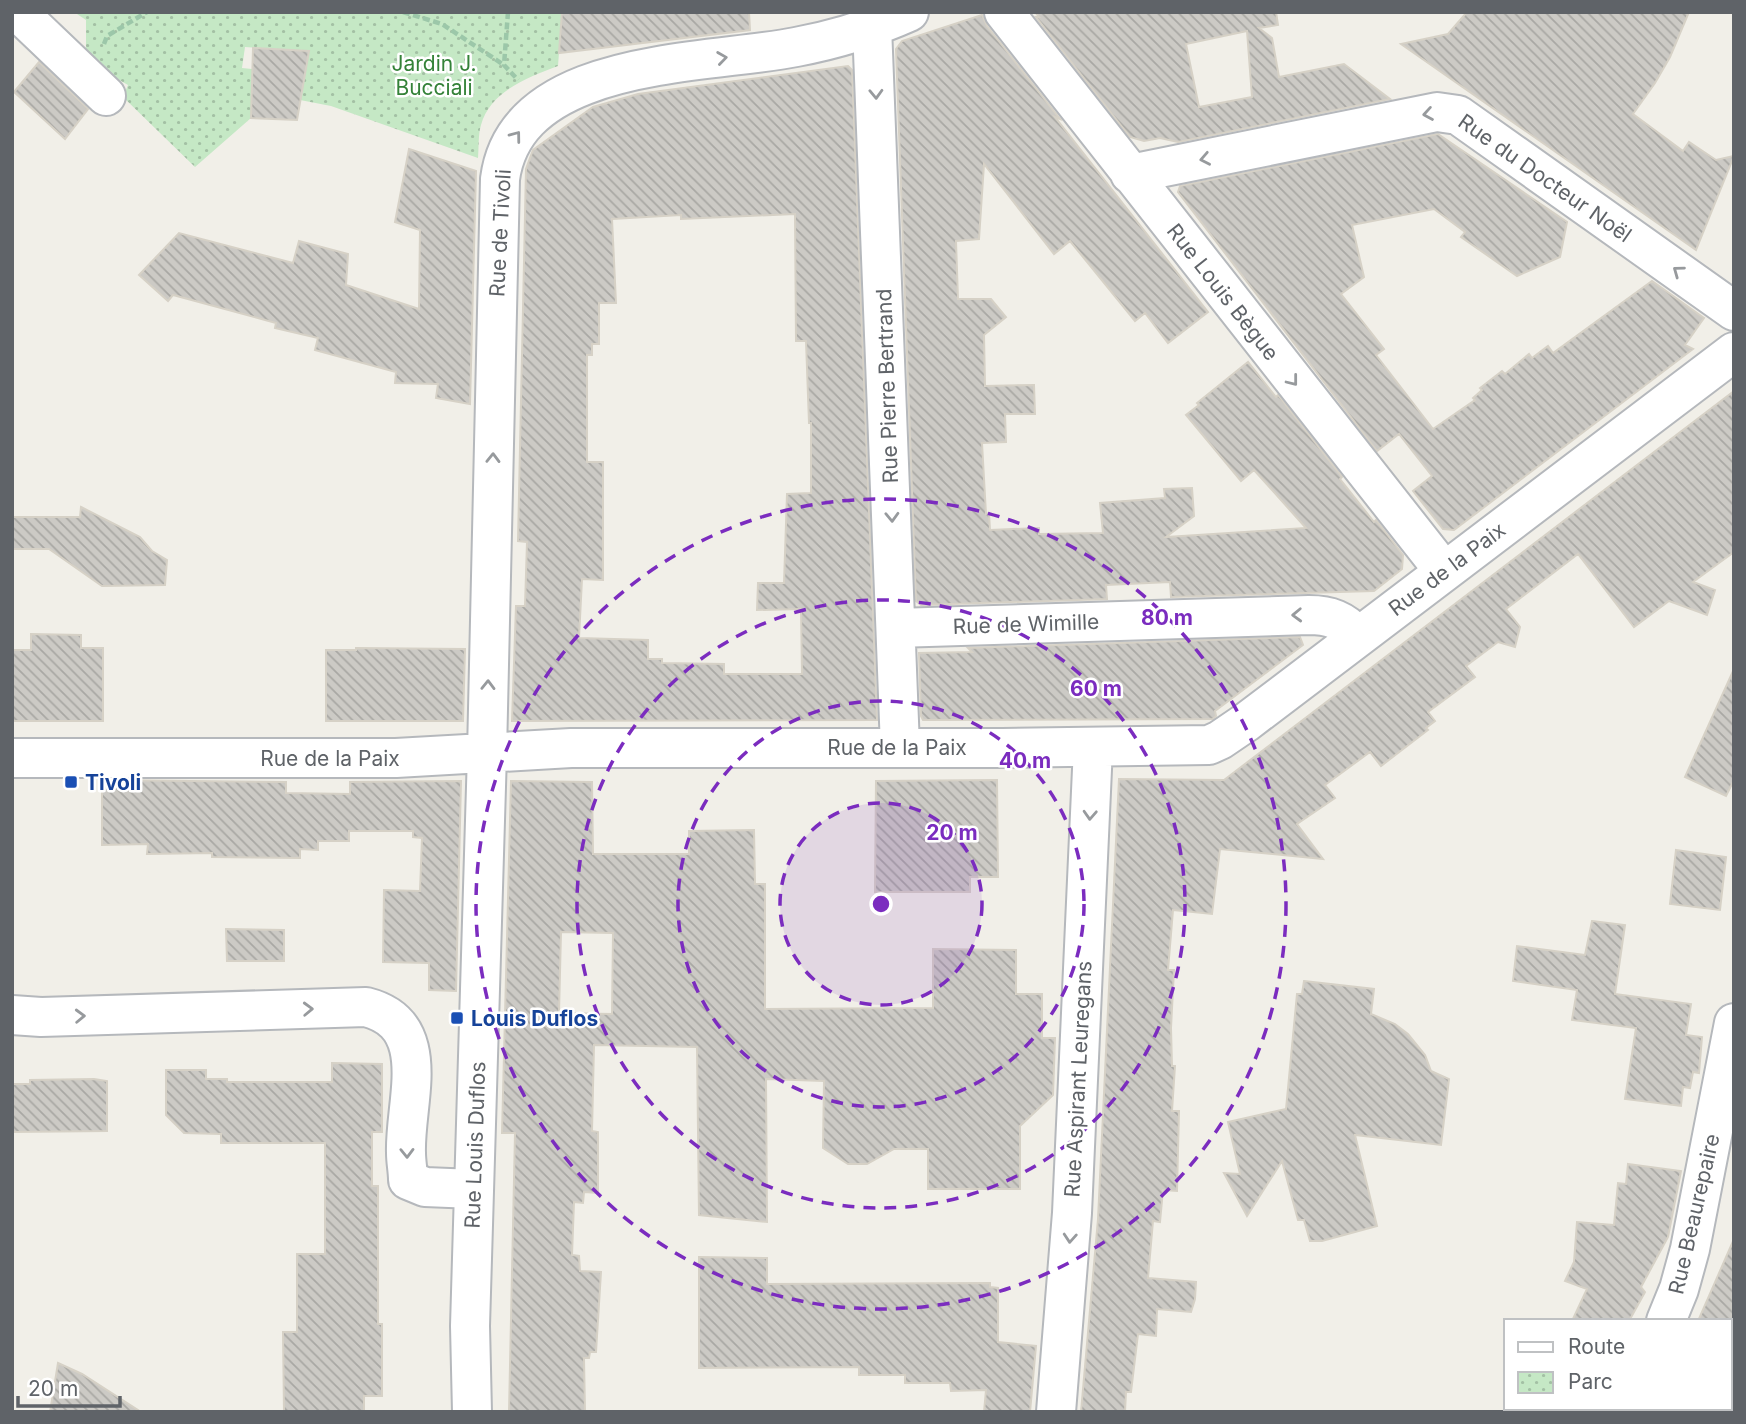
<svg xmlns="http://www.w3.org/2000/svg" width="1746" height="1424" viewBox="0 0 1746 1424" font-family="Inter,sans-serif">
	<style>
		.park { fill: url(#park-dots) }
		.building { fill: url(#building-back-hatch); stroke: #d6d1c6; stroke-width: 2; fill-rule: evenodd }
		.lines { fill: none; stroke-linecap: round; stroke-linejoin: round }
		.minor-casing { stroke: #b5b8bc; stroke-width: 42 }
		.path { stroke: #9cc7a9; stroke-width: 4.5; stroke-dasharray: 7 3.5; stroke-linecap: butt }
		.minor { stroke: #fff; stroke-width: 38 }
		.oneway { stroke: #979a9d }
		.ring { fill: none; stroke: #7b2cbf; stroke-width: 3.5; stroke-dasharray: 12 9 }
		.transit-dot { fill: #1a4fb4; stroke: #fff; stroke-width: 2.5 }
		.labels { text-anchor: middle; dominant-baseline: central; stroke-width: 5; stroke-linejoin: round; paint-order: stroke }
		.park-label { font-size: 21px; fill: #348238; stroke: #fff }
		.street-label { font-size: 21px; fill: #5f6368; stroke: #fff }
		.transit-label { font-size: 21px; font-weight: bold; fill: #164399; stroke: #fff; text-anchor: start }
		.centre { fill: #7b2cbf; stroke: #fff; stroke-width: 3.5 }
		.ring-label { font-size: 21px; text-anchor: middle; font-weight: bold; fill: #7b2cbf; stroke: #fff; stroke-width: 5; stroke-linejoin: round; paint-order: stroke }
	</style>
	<defs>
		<pattern id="park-dots" width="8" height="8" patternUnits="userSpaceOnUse" patternTransform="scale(1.75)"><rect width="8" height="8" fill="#c5e8c5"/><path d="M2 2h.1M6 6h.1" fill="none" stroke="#a3c0a4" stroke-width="1.8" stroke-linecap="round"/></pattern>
		<pattern id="building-back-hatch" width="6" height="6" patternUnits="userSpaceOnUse" patternTransform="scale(1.75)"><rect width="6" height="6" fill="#cccac5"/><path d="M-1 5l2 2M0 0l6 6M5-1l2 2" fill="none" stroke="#a9a8a4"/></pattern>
	</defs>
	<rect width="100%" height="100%" fill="#f1efe8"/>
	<!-- park -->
	<path class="park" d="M74,12H562L558,66C529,77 490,91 481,125C478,135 479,147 478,158L331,106L300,100L309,51L245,47L242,68L252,69L251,118L195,167L123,97L128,85L86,61V20Z"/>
	<!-- building -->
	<path class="building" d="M562,12H749L750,30L559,53Z
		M1035,12H1276L1278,25L1259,28L1272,38L1279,77L1344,64L1390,99L1178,142L1160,138L1144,141L1130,137L1036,17H1039ZM1247,31L1252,97L1199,107L1186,44Z
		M1467,12H1689L1670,57L1655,83L1633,114L1683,151L1689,142L1716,160L1734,156L1696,250L1401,44L1448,34Z
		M982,15L987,26L1060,119L1055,117L1208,312L1168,343L1145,313L1135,321L1070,241L1054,254L984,164L979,239L956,241L958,299H991L1006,317L984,335L985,386L1034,385L1035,414H1005L1006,442L982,443L986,514L989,513L990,530L1039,528V534L1103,533L1100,503L1165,498L1164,489L1192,488L1194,516L1166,537L1306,528L1254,470L1241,481L1186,415L1199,405L1197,403L1248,362L1276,397L1278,395L1342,477L1340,479L1374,522L1376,520L1403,555L1402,569L1374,591L1171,597L1170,582L1106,585L1107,599L921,605L916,601L896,49L902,41Z
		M253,48L309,51L297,120L251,118Z
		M39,62L88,109L65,139L14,92Z
		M848,66L852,70L877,720L512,721L516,606H525L527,542L518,541L526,169L533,150L593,107L638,94ZM795,214L796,341H806L809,423H811V493L787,494L784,583H758L757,610L801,609L802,674H724V664L662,663V659H648V640L579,638L582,579L603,580V462H587V355H592V344H599V303H616L612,219L681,215V219Z
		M1438,134L1567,222L1560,257L1517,276L1461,237L1465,232L1434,209L1352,225L1364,277L1341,294L1384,349L1376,355L1433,429L1475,400L1473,398L1482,390L1480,388L1502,371L1505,374L1529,354L1532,358L1548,346L1553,353L1652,281L1704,318L1685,345L1693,349L1454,530L1443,529L1413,491L1432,476L1399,434L1377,451L1178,192L1180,186Z
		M409,149L476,171L470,404L436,398L438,384L395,383L396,372L315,350L318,338L275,328L276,323L173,295L168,301L139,275L179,233L293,263L299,241L348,254L346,285L419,309L420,230L395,222Z
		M1734,391V552L1693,582L1715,590L1707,615L1669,601L1634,627L1578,554L1506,609L1520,627L1515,647L1498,642L1466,666L1475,677L1428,712L1435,721L1426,728L1428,730L1381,766L1370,752L1325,785L1335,798L1297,824L1323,859L1220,849L1212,914L1173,910L1168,970H1174L1171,1028L1172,1066H1175L1172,1111H1179L1177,1191L1163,1190L1160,1222L1153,1221L1148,1278L1196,1282L1195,1299L1191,1312L1157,1309L1156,1336L1138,1334L1131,1392H1126L1125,1412H1081L1098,1219L1119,779L1224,780Z
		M81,507L140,537L152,551L167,560L165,585L102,586L49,549H12V517H80Z
		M31,634L81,635V648H103V721H12V650H31Z
		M1300,637L1303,645L1215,711L1216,716L1213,719L923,720L921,716L919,653L972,652L968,648Z
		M356,648L465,649L463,721H326V650H356Z
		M1734,669V780L1726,796L1685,777Z
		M102,780L286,782V793L350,794V782L461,781L456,991L429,990V963L383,962L384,890L420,891L422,838L413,837V831H349V841H318V850L300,849V858L212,857V853L147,854L148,844L102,845Z
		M997,780L998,877H970V892H875L876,781Z
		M511,781L592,782L593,854H689V831L754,830L755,884H765V1009L933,1008V949L1016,950V994H1042V1038H1055L1053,1095L1020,1126V1189H928V1149H894L867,1164H848L823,1148L824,1081L766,1079L767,1222L699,1215L697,1047L594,1045L592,1131L598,1132V1193L584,1192L583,1203L574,1202L572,1255L579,1256L580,1271L601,1272L596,1352H590L589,1358H584L585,1412H509L515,1133H502ZM561,932L613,933L612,1014L559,1013Z
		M1676,850L1726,857L1720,910L1670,904Z
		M1592,921L1625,925L1615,994L1691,1004L1686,1035L1702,1037L1699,1073L1693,1072L1690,1088L1683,1087L1681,1106L1625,1099L1636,1028L1572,1020L1577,990L1513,981L1517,946L1585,955Z
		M226,929L284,930V961H227Z
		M1304,981L1374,989L1371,1014L1395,1024L1408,1034L1425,1055L1431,1071L1449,1079L1441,1145L1355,1135L1377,1226L1322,1241H1310L1304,1220H1298L1282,1161L1247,1216L1224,1173L1240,1174L1228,1122L1286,1109L1297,994H1302Z
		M332,1063L382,1064V1132H372V1186H378V1324H382V1396H364V1412H284L283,1332H297V1254H325V1143H221V1134L184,1133L166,1115V1070H206V1079H227V1082H332Z
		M94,1079L107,1081V1131L12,1132V1084H30V1080Z
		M1628,1164L1681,1171L1668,1237L1641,1287L1645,1292L1629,1321H1572L1587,1289L1565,1281L1574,1262L1577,1222L1614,1225L1618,1183L1626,1184Z
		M1734,1239V1321H1698Z
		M699,1257L767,1258V1284L990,1283V1287L998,1288V1342L1036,1346L1030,1412H984L986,1390L951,1391L950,1383H905V1375H859V1367L699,1368Z
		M58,1363L82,1374L141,1412H50Z"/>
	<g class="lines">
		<!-- minor casing -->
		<g class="minor-casing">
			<path id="minor" d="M18,12L106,96
				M1004,12L1444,571
				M872,26L900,747
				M1130,174L1437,112L1458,115L1734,311
				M896,628L1309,615C1330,615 1343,620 1358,636
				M12,758H396L571,748H1002L1209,745L1220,740L1245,723L1734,352
				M12,1015L41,1017L366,1007C436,1025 404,1102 406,1153C406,1162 408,1171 408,1180L425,1187L474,1189
				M1666,1321L1679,1289L1690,1249L1734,1023
				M472,1412L470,1326L487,753L500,179C516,57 706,65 796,47C834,40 873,28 909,12
				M1056,1412L1072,1213L1093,747
				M1623,1412L1624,1408"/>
		</g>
		<!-- path -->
		<path class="path" d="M403,12L442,24L504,65
			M508,12L504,65L518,80
			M104,44L107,36L147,12"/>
		<!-- minor -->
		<use href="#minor" class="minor"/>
	</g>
	<!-- one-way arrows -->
	<defs><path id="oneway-chevron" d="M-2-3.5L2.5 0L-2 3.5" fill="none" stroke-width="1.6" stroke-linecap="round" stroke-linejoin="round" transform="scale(1.75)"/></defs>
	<g class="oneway">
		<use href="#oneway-chevron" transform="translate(722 58) rotate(-8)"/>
		<use href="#oneway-chevron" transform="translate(876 94) rotate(88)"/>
		<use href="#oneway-chevron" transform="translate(1428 114) rotate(170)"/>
		<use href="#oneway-chevron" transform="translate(516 136) rotate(-53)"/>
		<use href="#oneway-chevron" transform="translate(1205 159) rotate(169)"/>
		<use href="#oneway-chevron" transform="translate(1678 271) rotate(-144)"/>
		<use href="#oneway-chevron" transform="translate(1293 381) rotate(52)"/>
		<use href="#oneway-chevron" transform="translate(493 458) rotate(-89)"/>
		<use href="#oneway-chevron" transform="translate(892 517) rotate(88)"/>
		<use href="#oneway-chevron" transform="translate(1297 615) rotate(178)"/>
		<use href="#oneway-chevron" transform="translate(488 685) rotate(-89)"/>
		<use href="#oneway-chevron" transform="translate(1090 815) rotate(93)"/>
		<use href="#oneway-chevron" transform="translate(308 1009) rotate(-2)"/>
		<use href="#oneway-chevron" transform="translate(80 1016) rotate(-2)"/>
		<use href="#oneway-chevron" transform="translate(407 1153) rotate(89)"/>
		<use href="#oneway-chevron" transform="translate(1070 1238) rotate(94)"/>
	</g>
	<!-- distance rings -->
	<circle cx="881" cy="904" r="101" fill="#7b2cbf" fill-opacity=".12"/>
	<g class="ring">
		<circle cx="881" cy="904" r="101"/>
		<circle cx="881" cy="904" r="203"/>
		<circle cx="881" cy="904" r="304"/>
		<circle cx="881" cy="904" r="405"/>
	</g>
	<!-- markers -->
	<g class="transit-dot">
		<rect x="64" y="775" width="14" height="14" rx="3.5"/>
		<rect x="450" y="1011" width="14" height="14" rx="3.5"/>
	</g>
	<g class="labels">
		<!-- park labels -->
		<g class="park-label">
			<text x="434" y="63">Jardin J.<tspan x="434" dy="24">Bucciali</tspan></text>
		</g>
		<!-- street labels -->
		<g class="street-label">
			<text transform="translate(1545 178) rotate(35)">Rue du Docteur Noël</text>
			<text transform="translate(500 233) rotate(-87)">Rue de Tivoli</text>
			<text transform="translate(1223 292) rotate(52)">Rue Louis Bègue</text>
			<text transform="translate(887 386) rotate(-92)">Rue Pierre Bertrand</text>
			<text transform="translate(1447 569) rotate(-37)">Rue de la Paix</text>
			<text transform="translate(1026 624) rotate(-2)">Rue de Wimille</text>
			<text x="897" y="747">Rue de la Paix</text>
			<text x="330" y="758">Rue de la Paix</text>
			<text transform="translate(1078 1079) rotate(-87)">Rue Aspirant Leuregans</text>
			<text transform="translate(475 1145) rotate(-88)">Rue Louis Duflos</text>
			<text transform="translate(1694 1214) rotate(-77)">Rue Beaurepaire</text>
		</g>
		<!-- transit labels -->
		<g class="transit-label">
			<text x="85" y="782">Tivoli</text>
			<text x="471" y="1018">Louis Duflos</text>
		</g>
	</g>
	<circle cx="881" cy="904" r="10" class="centre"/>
	<g class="ring-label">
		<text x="1167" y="625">80 m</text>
		<text x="1096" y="696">60 m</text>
		<text x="1025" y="768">40 m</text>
		<text x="952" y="840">20 m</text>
	</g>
	<!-- border -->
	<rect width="1746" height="1424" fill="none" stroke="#5f6368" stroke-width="28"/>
	<!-- legend -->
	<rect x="1504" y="1319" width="228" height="91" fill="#ffffff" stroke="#bfc1c3" stroke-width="2"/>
	<rect x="1518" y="1342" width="35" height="10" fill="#ffffff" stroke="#bfc1c3" stroke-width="2"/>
	<text x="1568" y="1354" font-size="21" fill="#5f6368">Route</text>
	<rect x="1518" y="1372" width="35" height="21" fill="url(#park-dots)" stroke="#bfc1c3" stroke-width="2"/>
	<text x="1568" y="1389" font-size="21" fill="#5f6368">Parc</text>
	<!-- scale -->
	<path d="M18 1396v10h102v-10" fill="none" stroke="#5f6368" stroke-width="3.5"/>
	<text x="28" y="1396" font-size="21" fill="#5f6368" stroke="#ffffff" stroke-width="5" paint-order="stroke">20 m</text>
</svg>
